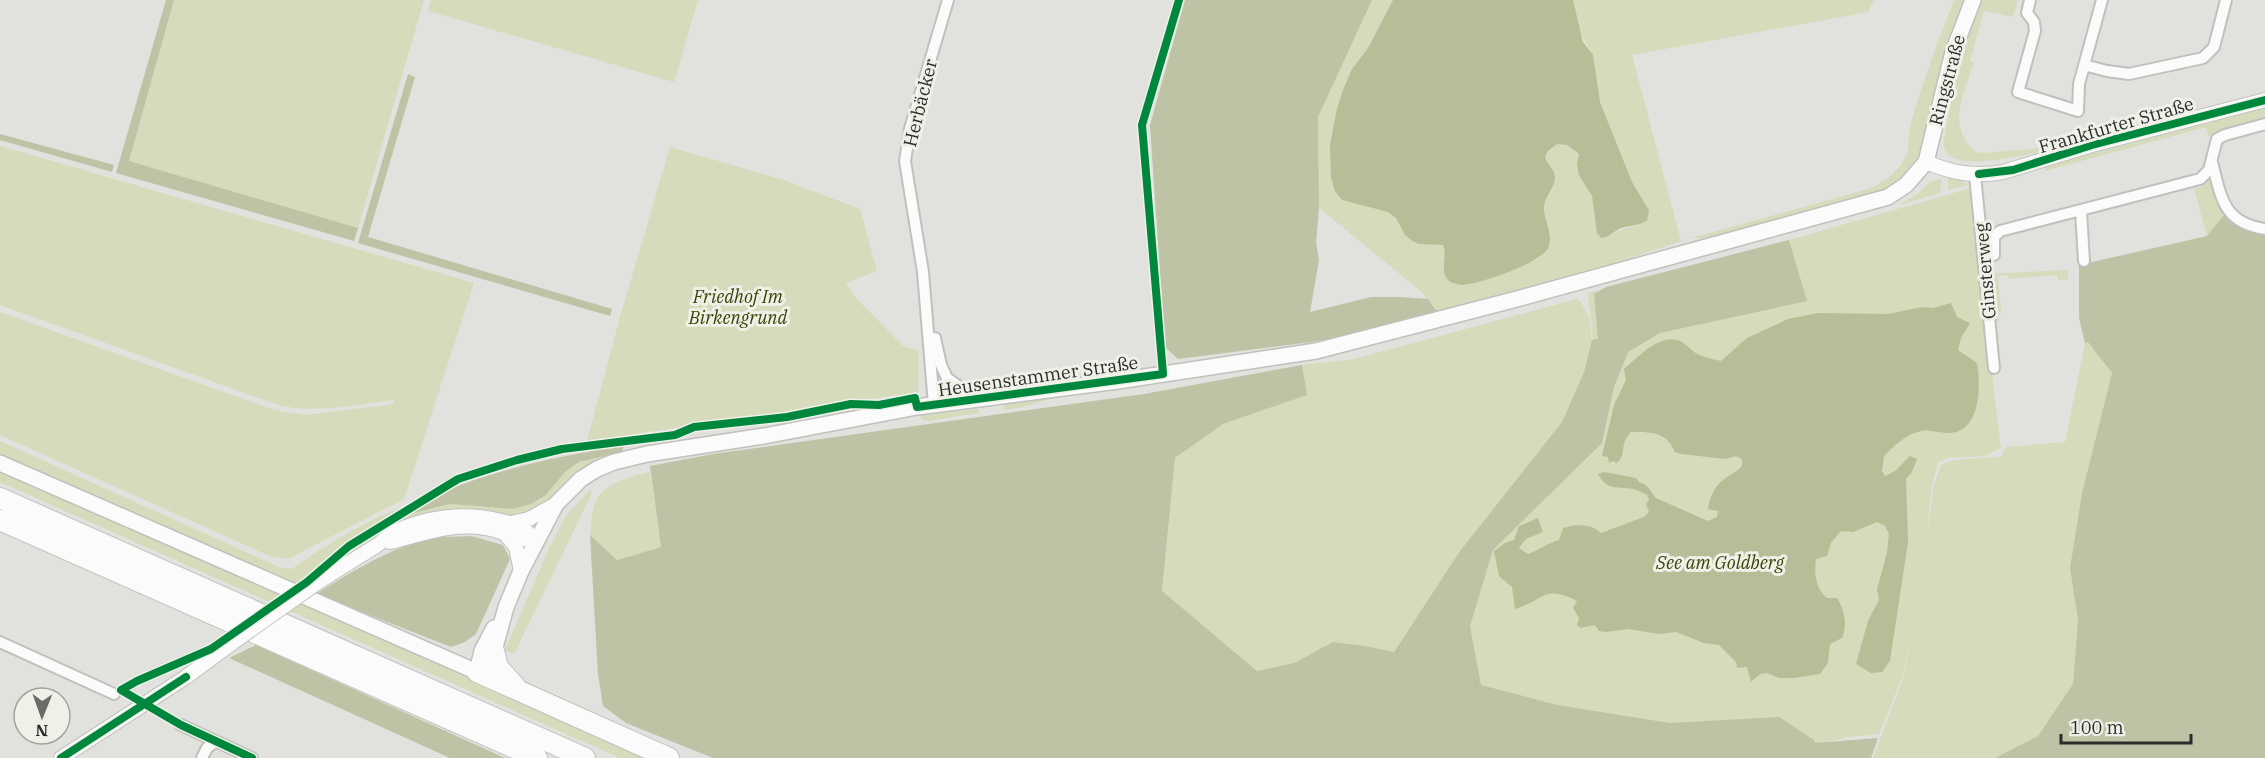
<svg xmlns="http://www.w3.org/2000/svg" width="2265" height="758" viewBox="0 0 2265 758" font-family="'IBM Plex Serif',serif">
	<style>
		.green { fill: #d5dbbb }
		.forest { fill: #bdc3a4 }
		.water { fill: #b6be98 }
		.lines { fill: none; stroke-linecap: round; stroke-linejoin: round }
		.stream { stroke: #b6be98; stroke-width: 2 }
		.minor-casing { stroke: #c0c0bd; stroke-width: 14 }
		.tertiary-casing { stroke: #c0c0bd; stroke-width: 16 }
		.secondary-casing { stroke: #c0c0bd; stroke-width: 18 }
		.motorway-casing { stroke: #c0c0bd; stroke-width: 22 }
		.minor { stroke: #fafbfa; stroke-width: 10 }
		.tertiary { stroke: #fafbfa; stroke-width: 14 }
		.secondary { stroke: #fafbfa; stroke-width: 15 }
		.motorway { stroke: #fafbfa; stroke-width: 20 }
		.tertiary-bridge-casing { stroke: #c0c0bd; stroke-width: 16; stroke-linecap: butt }
		.tertiary-bridge { stroke: #fafbfa; stroke-width: 14 }
		.cycleway-casing { stroke: #eff1e9; stroke-width: 11 }
		.cycleway { stroke: #00873e; stroke-width: 8 }
		.labels { text-anchor: middle; dominant-baseline: central; stroke-width: 6; stroke-linejoin: round; paint-order: stroke }
		.street-label { font-size: 18px; fill: #2c2d2a; stroke: #eff1e9 }
		.park-label { font-size: 18px; font-style: italic; fill: #3c4404; stroke: #eff1e9 }
	</style>
	<rect width="100%" height="100%" fill="#e1e2dd"/>
	<!-- green -->
	<path class="green" d="M174,0H424L358,228L129,161Z
		M431,0H698L674,82L428,11Z
		M1372,0H1393L1368,48L1352,69L1331,162V179C1339,185 1355,203 1364,206C1376,210 1384,207 1395,217C1403,226 1403,237 1415,243C1425,246 1434,242 1443,245L1446,252L1443,270L1471,283L1496,276L1540,257L1550,236L1544,210L1545,200L1555,178L1552,168L1545,158L1547,152L1557,144L1567,145L1579,155L1577,165L1579,175L1588,186L1592,196L1595,220L1606,238C1621,226 1634,229 1647,221L1649,210L1632,182L1600,102L1589,49L1581,34L1573,0H1874L1868,12L1632,55L1681,241L1574,277L1437,312L1423,293L1319,208L1318,117Z
		M1954,0H1967L1937,80L1924,142L1916,160L1900,179L1883,191L1714,239L1691,238L1865,190C1882,184 1894,176 1904,160C1910,150 1908,135 1911,123C1923,81 1938,41 1954,0Z
		M1980,0H2018L2013,17L1984,11L1970,61L1974,63C1966,88 1950,117 1966,141C1971,149 1974,153 1984,153L2042,148L2089,136V139C2064,145 1963,177 1946,152C1943,148 1944,143 1944,139L1959,58Z
		M2265,108V121L2208,136L2206,128H2203L2045,171L2044,168L2067,160Z
		M0,146L474,283L404,499L288,559L272,557L0,435V312L274,410L306,415L394,404L393,400C355,405 316,414 278,405L0,305Z
		M670,147L784,180L860,209L877,271L846,283L856,298L903,346L919,351L918,392L587,441L620,317Z
		M1942,178L1940,193L1897,206L1916,195L1930,182Z
		M1948,178L1959,180L1968,185L1948,190Z
		M2210,179L2213,180L2220,207L2226,213L2207,236L2194,189L2204,186Z
		M1971,188L1979,271L2001,448L1985,456L1948,458L1938,462L1932,484L1926,544L1934,484L1941,465C1958,456 1981,460 2001,456L2006,447L2065,442L2085,343L2088,341L2112,373L2082,493L2070,568L2078,620L2073,684L2038,736L1995,758H1873L1905,673L1915,611L1904,673L1879,734L1849,737L1761,758H1423L1439,613L1571,434L1594,350L1588,293L1604,289L1802,287L1789,240Z
		M2068,270V279L2058,280L2057,275L2009,279L2008,275L1998,276L2001,314H1998L1999,322H1994L1989,274Z
		M1577,299L1581,302L1589,317L1592,340L1584,372L1562,422L1460,551L1394,652L1365,646L1333,642L1294,663L1257,671L1162,592L1175,458L1223,424L1306,395L1302,365L1354,359Z
		M1063,395L1023,407L1004,410V405L1022,400Z
		M978,409L979,413L928,421L922,420L920,415Z
		M0,441L279,567L292,569C319,549 377,513 409,506C389,517 368,528 350,542C331,556 315,572 295,585L253,569L230,554L195,543L104,499L0,455Z
		M622,452L577,470L547,501L524,518L402,523L375,535L318,575L365,537L405,513L407,515L450,504L513,509L531,504L546,495L565,472L580,462Z
		M0,469L252,580L290,600L312,607L478,683L653,758H620L0,482Z
		M650,472L661,547L617,560L590,535C592,525 591,510 596,501C606,482 631,476 650,472Z
		M590,490L592,493L514,654L505,650L550,546L566,516Z"/>
	<!-- forest -->
	<path class="forest" d="M166,0H174L129,161L358,228L354,241L116,173Z
		M1185,0H1372L1318,117L1319,208L1316,243L1319,260L1310,312L1371,297H1400L1428,299L1437,312L1327,340L1178,359L1165,347L1150,125Z
		M408,74L415,77L368,237L612,309L610,316L358,243Z
		M0,134L114,165L112,172L0,140Z
		M2230,208L2257,225H2265V758H1995L2038,736L2073,684L2078,620L2070,568L2082,493L2112,373L2088,342L2085,343L2079,318V265L2207,236Z
		M1789,240L1807,301L1660,333L1628,352L1614,387L1602,443L1493,550L1470,626L1481,685L1557,705L1670,723L1779,717L1814,740L1815,743L1878,738L1871,758H713L626,723L603,706L598,674L590,535L617,560L661,547L650,466L713,454L1144,394L1302,365L1307,395L1223,424L1175,458L1162,591L1257,671L1294,663L1333,642L1365,646L1394,652L1460,551L1562,422L1584,372L1592,340L1598,339L1594,294L1606,287Z
		M624,445L622,452L579,462L565,472L546,495L531,504L513,509L450,504L406,515L405,513C418,506 432,497 446,491C502,467 564,456 624,445Z
		M471,536L503,545L510,559L476,634L465,642L451,647L316,594C352,572 392,546 434,538C445,536 459,537 471,536Z
		M256,645L505,758H450L229,658Z"/>
	<!-- water -->
	<path class="water" d="M1393,0H1573L1583,42L1593,55L1600,102L1632,182L1649,210L1647,221C1639,226 1628,225 1619,229C1612,233 1608,238 1601,238L1597,233L1592,196L1579,175L1577,165L1579,154L1567,145L1557,144L1547,152L1545,158C1548,164 1555,170 1555,178C1554,189 1544,197 1544,208C1544,221 1554,235 1548,248C1541,263 1477,285 1461,285C1457,284 1451,283 1448,280C1439,270 1448,257 1443,245L1419,244L1412,241L1405,235L1396,218L1388,212L1342,200L1335,191L1331,178L1330,145L1337,109L1343,90L1352,69L1368,48Z
		M1951,303L1957,317L1970,323L1961,338L1958,350L1977,363C1981,385 1981,431 1950,433C1939,434 1929,428 1918,432C1905,435 1893,447 1884,456L1882,471L1885,476L1895,471L1910,456L1917,459L1912,472L1906,479L1908,542L1890,661L1882,672L1871,673L1856,664L1868,621L1879,600L1877,589L1887,553L1889,534L1885,526L1877,522L1853,532L1841,531L1831,543L1827,556L1816,559C1814,573 1815,588 1827,598H1837C1844,609 1848,625 1842,638L1830,644L1828,663L1820,674L1794,678H1779L1767,673L1760,674L1751,682L1747,667L1737,668L1736,662L1719,645L1704,643L1676,632L1659,634L1628,629L1606,632L1599,631L1595,625L1580,628L1577,625L1579,618L1573,608L1577,601C1544,584 1545,600 1515,609L1512,587L1499,576L1494,551L1505,543L1514,540L1519,526L1538,518L1543,532L1526,539L1519,548L1528,554C1540,550 1547,543 1559,540L1563,528C1575,524 1591,523 1601,533L1644,517L1649,512L1646,504L1649,500L1647,495C1642,493 1638,490 1633,489C1616,486 1607,491 1598,474L1604,472L1636,478L1639,482L1646,485L1656,498L1708,521L1717,517L1718,511L1708,509C1710,498 1713,488 1723,480C1730,474 1736,473 1742,466V459L1736,456L1726,459L1681,454L1675,452C1666,431 1651,432 1631,432C1619,444 1627,454 1617,463L1613,461L1609,463L1608,457L1602,456L1614,405L1626,380L1624,369C1639,357 1661,331 1682,342C1687,345 1690,349 1694,352C1702,357 1712,359 1721,361L1747,338L1788,319L1818,313L1888,314L1922,307L1933,308Z"/>
	<g class="lines">
		<!-- stream -->
		<path class="stream" d="M1474,682L1476,687"/>
		<!-- minor casing -->
		<g class="minor-casing">
			<path id="minor" d="M2030,0L2027,13L2034,22L2035,31L2018,92L2078,111L2079,84L2102,0
				M2084,65L2107,71L2129,74L2203,58L2214,47L2226,0
				M2212,162C2221,197 2223,223 2265,229
				M1975,175L1994,368
				M2081,211L2084,261
				M1994,255V237L2000,231L2200,179L2209,170L2217,139L2225,135L2265,124
				M935,338L941,365L947,378L946,403
				M947,378L961,388L985,397
				M934,405L923,272L905,161L910,129L948,0
				M0,642L114,694
				M181,725L252,758
				M202,758L207,748L215,742"/>
		</g>
		<!-- tertiary casing -->
		<g class="tertiary-casing">
			<path id="tertiary" d="M1926,162C1952,173 1974,177 2003,172L2092,145L2265,100
				M511,523L529,519L556,504
				M506,535L516,547L521,571
				M390,542C423,534 452,522 486,528C503,531 519,540 536,541
				M314,585C334,572 355,559 376,546C382,542 387,536 394,532C425,517 464,512 497,520C512,523 527,528 536,541
				M61,758L186,677L228,646"/>
		</g>
		<!-- secondary casing -->
		<g class="secondary-casing">
			<path id="secondary" d="M0,463L477,672
				M477,672L489,661L494,651L506,607L521,571L556,504L581,479L597,469L614,462L647,454L764,436L917,407L1118,381L1316,351L1513,300L1888,197L1906,185L1926,162L1953,52L1973,0
				M477,672L482,651L494,628"/>
		</g>
		<!-- motorway casing -->
		<g class="motorway-casing">
			<path id="motorway" d="M0,498L585,758
				M0,520L537,758
				M494,651L498,667L515,686
				M477,672L669,758"/>
		</g>
		<!-- minor -->
		<use href="#minor" class="minor"/>
		<!-- tertiary -->
		<use href="#tertiary" class="tertiary"/>
		<!-- secondary -->
		<use href="#secondary" class="secondary"/>
		<!-- motorway -->
		<use href="#motorway" class="motorway"/>
		<!-- tertiary-bridge casing -->
		<g class="tertiary-bridge-casing">
			<path id="tertiary-bridge" d="M228,646L314,585"/>
		</g>
		<!-- tertiary-bridge -->
		<use href="#tertiary-bridge" class="tertiary-bridge"/>
		<!-- cycleway casing -->
		<g class="cycleway-casing">
			<path id="cycleway" d="M1979,174L2013,170L2092,145L2265,100
				M61,758L186,677
				M252,758L181,725L121,690L137,681L211,649L307,582L349,546L458,479L517,460L562,449L675,435L694,427L787,417L851,404L879,405L915,398L917,407L1163,374L1142,125L1179,0"/>
		</g>
		<!-- cycleway -->
		<use href="#cycleway" class="cycleway"/>
	</g>
	<g class="labels">
		<!-- street labels -->
		<g class="street-label">
			<text transform="translate(1947 80) rotate(-75)">Ringstraße</text>
			<text transform="translate(920 103) rotate(-76)">Herbäcker</text>
			<text transform="translate(2116 125) rotate(-16)">Frankfurter Straße</text>
			<text transform="translate(1985 271) rotate(-95)">Ginsterweg</text>
			<text transform="translate(1038 376) rotate(-8)">Heusenstammer Straße</text>
		</g>
		<!-- park labels -->
		<g class="park-label">
			<text x="738" y="296">Friedhof Im<tspan x="738" dy="21">Birkengrund</tspan></text>
			<text x="1720" y="562">See am Goldberg</text>
		</g>
	</g>
	<!-- north arrow -->
	<g transform="translate(42 716) rotate(181)"><circle r="28" fill="#eff1e9" stroke="#a1a39d" stroke-width="1.5"/>
	<path d="M0-4.5L10 22L0 15L-10 22Z" fill="#6b6c69"/>
	<text y="-9" font-size="16" font-weight="bold" text-anchor="middle" fill="#2c2d2a">N</text>
	</g>
	<!-- scale -->
	<path d="M2061 734v9h130v-9" fill="none" stroke="#2c2d2a" stroke-width="3"/>
	<text x="2070" y="734" font-size="18" fill="#2c2d2a" stroke="#eff1e9" stroke-width="4.5" paint-order="stroke">100 m</text>
</svg>
